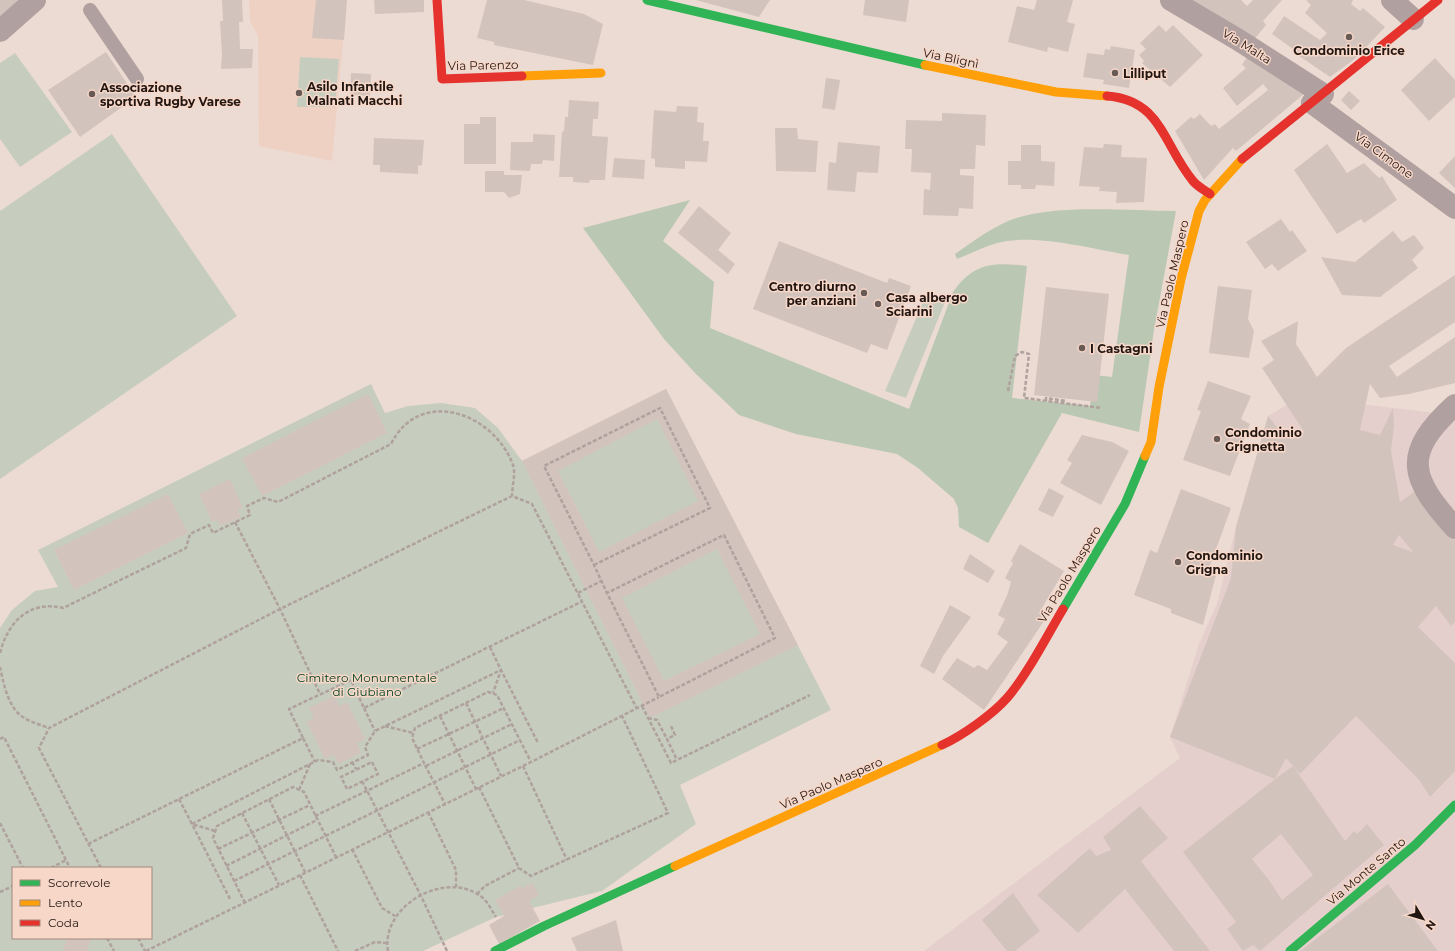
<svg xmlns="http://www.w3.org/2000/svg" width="1455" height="951" viewBox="0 0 1455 951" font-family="Montserrat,sans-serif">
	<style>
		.built { fill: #efd1c4 }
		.industrial { fill: #e5cfcd }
		.green { fill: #c7cdbe; fill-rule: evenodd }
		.forest { fill: #bac7b3 }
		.building { fill: #d3c3bd; fill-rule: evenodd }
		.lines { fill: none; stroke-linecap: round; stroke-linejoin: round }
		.path { stroke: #afa19d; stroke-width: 2.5; stroke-dasharray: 4 2; stroke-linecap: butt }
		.lane { stroke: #b0a09f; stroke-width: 14 }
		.street { stroke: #b0a09f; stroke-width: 22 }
		.fast { stroke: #30b455; stroke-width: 9 }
		.slow { stroke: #ff9f0a; stroke-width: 9 }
		.jam { stroke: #e5322d; stroke-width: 9 }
		.poi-dot { fill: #685b55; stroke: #f7d7c8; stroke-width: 1.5 }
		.labels { text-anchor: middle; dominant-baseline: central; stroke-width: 3; stroke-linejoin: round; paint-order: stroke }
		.street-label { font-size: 12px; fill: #211611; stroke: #f7d7c8 }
		.poi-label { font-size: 12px; font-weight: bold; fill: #211611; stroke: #f7d7c8; text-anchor: start }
		.park-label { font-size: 12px; fill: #01421d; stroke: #f7d7c8 }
	</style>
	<rect width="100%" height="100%" fill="#ecdbd2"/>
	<!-- built -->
	<path class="built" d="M249,0H347L332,161L259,146L258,36L250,21Z"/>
	<!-- industrial -->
	<path class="industrial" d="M1301,397L1444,414L1455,403V951H924L1180,758L1170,737L1199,644L1217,604L1236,527L1268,416Z"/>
	<!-- green -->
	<path class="green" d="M15,53L72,132L20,167L0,139V63Z
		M300,57L339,59L335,107H297Z
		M112,134L237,316L0,479V211Z
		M926,295L945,302L906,398L885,391Z
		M371,384L385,413L408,406L441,403L475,408L498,428L522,461L666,389L831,710L680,785L696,824L602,891L496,917L423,951H0V628L12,610L35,591L58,587L38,550ZM13,868H151V938H13Z"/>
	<!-- forest -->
	<path class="forest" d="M690,200L663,241L714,282L710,328L909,409L953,292C974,262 994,262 1027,266L1012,398L1090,406L1095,375L1112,377L1129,255C1091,249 1034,233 997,243C983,247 970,254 957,259L955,254C976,240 998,222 1024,216C1068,205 1129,211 1176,211L1154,330L1139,432L1062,413L988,543L959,527L958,508L954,499L918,468L897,454L796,434L739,415L696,374L664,339L583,228Z"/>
	<!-- building -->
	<path class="building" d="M0,0H22L0,20Z
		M222,0H242L243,22H239L240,49H253L252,68L221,69L222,55L220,21H223Z
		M316,0H347L344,40L312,38Z
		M374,0H424V12L375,14Z
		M487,0H524L584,14L603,24L593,65L494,45V42L477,38Z
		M696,0H770L759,17Z
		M865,0H909L906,22L863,15Z
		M1037,0H1073L1067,22L1075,24L1068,52L1048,47L1047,52L1008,42L1017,6L1034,10Z
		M1183,0H1241L1247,6L1253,0H1282L1263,21L1266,25L1252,42Z
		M1306,0H1353L1351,4L1360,11L1363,8L1385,27L1356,58L1330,77L1292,51L1293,49L1272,34L1284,16L1320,40L1327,33L1305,13L1311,5Z
		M1159,25L1166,32L1173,25L1203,55L1170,87L1142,63L1144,61L1139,55L1146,49L1140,43Z
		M1111,46L1135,50L1129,88L1103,84L1104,80L1083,77L1087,53L1104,55L1105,49L1110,50Z
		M106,52L136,97L80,137L48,90Z
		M1248,55L1305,93L1236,151L1233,148L1204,180L1175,131L1191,117L1194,119L1200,114L1211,126L1215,124L1219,129L1268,90L1263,84L1237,106L1223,88L1246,68L1242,65Z
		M1435,58L1455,80V97L1429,121L1401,90Z
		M351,73L371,74L370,96L350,95Z
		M826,78L840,80L835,110L822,108Z
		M1349,91L1360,101L1351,110L1341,100Z
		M569,100L599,102L598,119H593L592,136L608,137L605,180H590L589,183L573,182V177H559L562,132L564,131L565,117H568Z
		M677,106L698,107L697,122L704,123L703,141H709L707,162L685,161V169L655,167V159L651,158L654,110L676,112Z
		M942,113L986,115L985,146L976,145L975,169H960V175L974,176L973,209L959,208L958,216L923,215L924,189L930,190L931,173L911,172L912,149H905L906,120L942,121Z
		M480,117H496V164H464V124H480Z
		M775,128H797L798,139L818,141L816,172L776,171Z
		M533,134L555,135L554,161L543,160L542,164H531L530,171L510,170L511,142H533Z
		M374,138L424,140L422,165L418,166V174L380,172V165H373Z
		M838,142L880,146L878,173L857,172L855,192L827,190L829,162L836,163Z
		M1104,144L1122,145L1121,157L1147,158L1144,202L1116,203L1117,192L1099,191L1100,187L1079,186L1084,147L1103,148Z
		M1327,144L1347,173L1364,163L1379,178L1382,176L1397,200L1364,223L1361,219L1337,234L1294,170Z
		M1021,145H1041V161L1055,162L1054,186L1036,185L1035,189H1021V185H1008V161H1021Z
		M1455,156V188L1439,173Z
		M614,158L645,160L644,179L612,177Z
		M485,171H504V175H522L520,194L509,198L504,192H485Z
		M699,206L731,233L718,250L735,264L728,274L678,233Z
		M1281,219L1290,232L1292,230L1307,251L1278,271L1272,264L1265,269L1246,242Z
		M1393,231L1402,242L1414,235L1424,248L1412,260L1418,268L1380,297L1342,295L1321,257L1355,262Z
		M779,241L887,283L889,278L911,286L887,350L871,344L867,353L753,309Z
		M1455,275V322L1389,366L1397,377L1455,337V383L1409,394L1380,398L1370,384L1360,430L1380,435L1393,408L1394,426L1391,451L1400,502L1414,492L1455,541V622L1451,626L1436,606L1418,627L1455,663V771L1430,797L1420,781L1356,716L1300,774L1293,766L1345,841L1354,831L1357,834L1367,824L1384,845L1260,951L1253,945L1243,951L1227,929L1236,922L1183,852L1275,779L1293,766L1286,758L1275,779L1170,737L1231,578L1236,527L1268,416L1281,432L1305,433L1262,368L1274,360L1261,341L1298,321L1296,344L1317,377L1346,348ZM1399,535L1413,552L1393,545ZM1281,834L1313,875L1282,900L1269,880L1252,859Z
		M1218,286L1252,290L1248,319L1254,331L1249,358L1209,353Z
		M1046,287L1109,294L1097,402L1034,395Z
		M1208,381L1251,396L1241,419L1250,424L1230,476L1183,460L1201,411L1197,410Z
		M666,389L798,645L650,718L522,461ZM657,419L698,501L599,552L558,471ZM717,549L760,634L664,681L622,598Z
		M368,394L387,433L262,496L242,458Z
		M1082,435L1112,442L1129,451L1101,505L1060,483L1072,463L1067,460Z
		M230,479L243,508L237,510L241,517L220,526L217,520L212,522L199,494Z
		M1049,488L1064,496L1053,517L1038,510Z
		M1181,489L1231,508L1208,571L1216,575L1203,625L1171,613V609L1134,595L1150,550L1157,553Z
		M168,494L188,533L74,590L54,550Z
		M1020,544L1064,571L1039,613L1046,618L984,710L942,679L957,658L974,668L978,665L987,670L1008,642L997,634L1005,619L998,615L1008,593L1011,582L1005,578L1013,563L1011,561Z
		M970,554L995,571L988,583L963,569Z
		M950,605L971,617L943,656L934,674L920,666Z
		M334,696L339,706L347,702L365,739L357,743L361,753L338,764L334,755L325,759L307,722L314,718L309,708Z
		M1140,806L1168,838L1141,861L1210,951H1174L1125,889L1078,933L1037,895L1090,848L1096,856L1111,850L1103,837Z
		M532,883L539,895L529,901L540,921L499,944L489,925L504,916L495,900L520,886L523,888Z
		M1388,884L1438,951H1300Z
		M1013,893L1040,931L1015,951H1007L982,920Z
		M616,920L623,951H577L571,938Z
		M67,938H91L87,951H63Z"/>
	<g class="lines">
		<!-- path -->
		<path class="path" d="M1008,391L1015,356L1022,352L1029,354L1024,398L1102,408
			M1046,401V398L1066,401
			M235,522L280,609L320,694
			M594,565L710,508L660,408L544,466L594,565L607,593L659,697L775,638L724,535L607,593
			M578,593L601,581
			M490,647L501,670L493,693
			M0,653C8,622 29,600 63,608L186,548L190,534L209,525L213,533L250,515L247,506L264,498L278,502L391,444C420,386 494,413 513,465C516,473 512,487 512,496
			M0,667C3,681 7,702 18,713C26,721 38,724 49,728
			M466,703L501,776
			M642,706L671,763L810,695
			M364,708L375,731
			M440,716L476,789
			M648,718L657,720L667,739
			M385,726L413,733
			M671,726L675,735L667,739L677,760
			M303,738L315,762
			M0,739L4,737L70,868
			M417,749L504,708
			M352,762L356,769
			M372,762L378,774L347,789L341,777Z
			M425,765L445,804
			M426,766L512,724
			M523,766L567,860
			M362,781L421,896L447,951
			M479,787L519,868L531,876L668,813L622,716
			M299,790L310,764
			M179,799L192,824L215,831
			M269,799L305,872
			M428,812L456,870V887
			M242,813L279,885
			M315,816L424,763L412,738L415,728L488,692L497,695L531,762
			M0,823L23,868
			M88,844L303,738L289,709L351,680L364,708L583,601
			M218,849L310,805
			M352,849L382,908L395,916
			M226,866L317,820
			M51,868L66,860
			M101,868L39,748L49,728L280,609L512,496L532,504L637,709
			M300,875L338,951
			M234,881L520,740
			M0,892L13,886
			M477,894L485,886L519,868
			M230,899L192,824L318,760L333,762L337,770L368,755L365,747L375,731L501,670L538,743
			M245,903L213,838L217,826L293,787L304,792L336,857
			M107,938L114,951
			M138,938L145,951
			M146,951L531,762L659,697
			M355,951L375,942L386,943
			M388,951C380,905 449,867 484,899C489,904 492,911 496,917"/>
		<!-- lane -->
		<path class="lane" d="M90,10L137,79"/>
		<!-- street -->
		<path class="street" d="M1171,0L1237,39L1323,94
			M1392,0L1413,19
			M0,31L35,0
			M1312,103L1455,208
			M1455,405C1401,454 1410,478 1455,528"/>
		<!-- fast -->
		<path class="fast" d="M647,0L925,65
			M1063,609L1125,504L1145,456
			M495,951L544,926L675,866
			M1290,951L1415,845L1455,805"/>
		<!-- slow -->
		<path class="slow" d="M925,65L1056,92L1107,96
			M522,76L601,73
			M1145,456L1151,442L1159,387L1181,279L1199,211L1205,200L1242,159
			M675,866L942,745"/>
		<!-- jam -->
		<path class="jam" d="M437,0L442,79L522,76
			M1107,96C1162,100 1163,145 1193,181C1197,186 1204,190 1210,194
			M1242,159L1438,0
			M942,745C962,736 993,714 1007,698C1027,675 1047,636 1063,609"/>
	</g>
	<!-- markers -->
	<g class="poi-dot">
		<circle cx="1349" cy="37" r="4"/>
		<circle cx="1115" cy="73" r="4"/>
		<circle cx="299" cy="93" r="4"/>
		<circle cx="92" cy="94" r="4"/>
		<circle cx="864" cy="293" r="4"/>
		<circle cx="878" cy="304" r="4"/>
		<circle cx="1082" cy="348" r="4"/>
		<circle cx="1217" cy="439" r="4"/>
		<circle cx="1178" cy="562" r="4"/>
	</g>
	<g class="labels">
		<!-- street labels -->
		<g class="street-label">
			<text transform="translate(1247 46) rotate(32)">Via Malta</text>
			<text transform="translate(951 58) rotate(12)">Via Blignì</text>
			<text transform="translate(483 65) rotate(-1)">Via Parenzo</text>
			<text transform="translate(1384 155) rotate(36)">Via Cimone</text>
			<text transform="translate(1172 274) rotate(-77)">Via Paolo Maspero</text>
			<text transform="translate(1069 574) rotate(-59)">Via Paolo Maspero</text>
			<text transform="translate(831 783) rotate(-24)">Via Paolo Maspero</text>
			<text transform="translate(1366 871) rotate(-40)">Via Monte Santo</text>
		</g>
		<!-- poi labels -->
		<g class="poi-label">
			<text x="1349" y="50" text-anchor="middle">Condominio Erice</text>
			<text x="1123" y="73">Lilliput</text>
			<text x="307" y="86">Asilo Infantile<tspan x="307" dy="14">Malnati Macchi</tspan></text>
			<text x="100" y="87">Associazione<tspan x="100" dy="14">sportiva Rugby Varese</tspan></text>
			<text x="856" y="286" text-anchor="end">Centro diurno<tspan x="856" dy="14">per anziani</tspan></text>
			<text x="886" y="297">Casa albergo<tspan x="886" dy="14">Sciarini</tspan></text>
			<text x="1090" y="348">I Castagni</text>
			<text x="1225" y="432">Condominio<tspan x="1225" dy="14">Grignetta</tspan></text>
			<text x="1186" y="555">Condominio<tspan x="1186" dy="14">Grigna</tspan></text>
		</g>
		<!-- park labels -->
		<g class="park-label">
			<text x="367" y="677">Cimitero Monumentale<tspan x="367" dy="14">di Giubiano</tspan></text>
		</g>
	</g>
	<!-- legend -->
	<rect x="12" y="867" width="140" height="72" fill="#f7d7c8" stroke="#a18a7f"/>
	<rect x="20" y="880" width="20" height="6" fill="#30b455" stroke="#a18a7f"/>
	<text x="48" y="887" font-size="12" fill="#211611">Scorrevole</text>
	<rect x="20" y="900" width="20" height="6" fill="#ff9f0a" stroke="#a18a7f"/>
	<text x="48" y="907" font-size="12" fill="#211611">Lento</text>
	<rect x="20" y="920" width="20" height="6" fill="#e5322d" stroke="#a18a7f"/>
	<text x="48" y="927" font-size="12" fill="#211611">Coda</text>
	<!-- north arrow -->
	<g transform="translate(1423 919) rotate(128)" stroke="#f7d7c8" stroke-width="3" paint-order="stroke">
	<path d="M0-3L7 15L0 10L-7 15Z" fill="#211611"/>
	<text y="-6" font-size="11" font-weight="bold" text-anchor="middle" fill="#211611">N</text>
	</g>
</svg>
